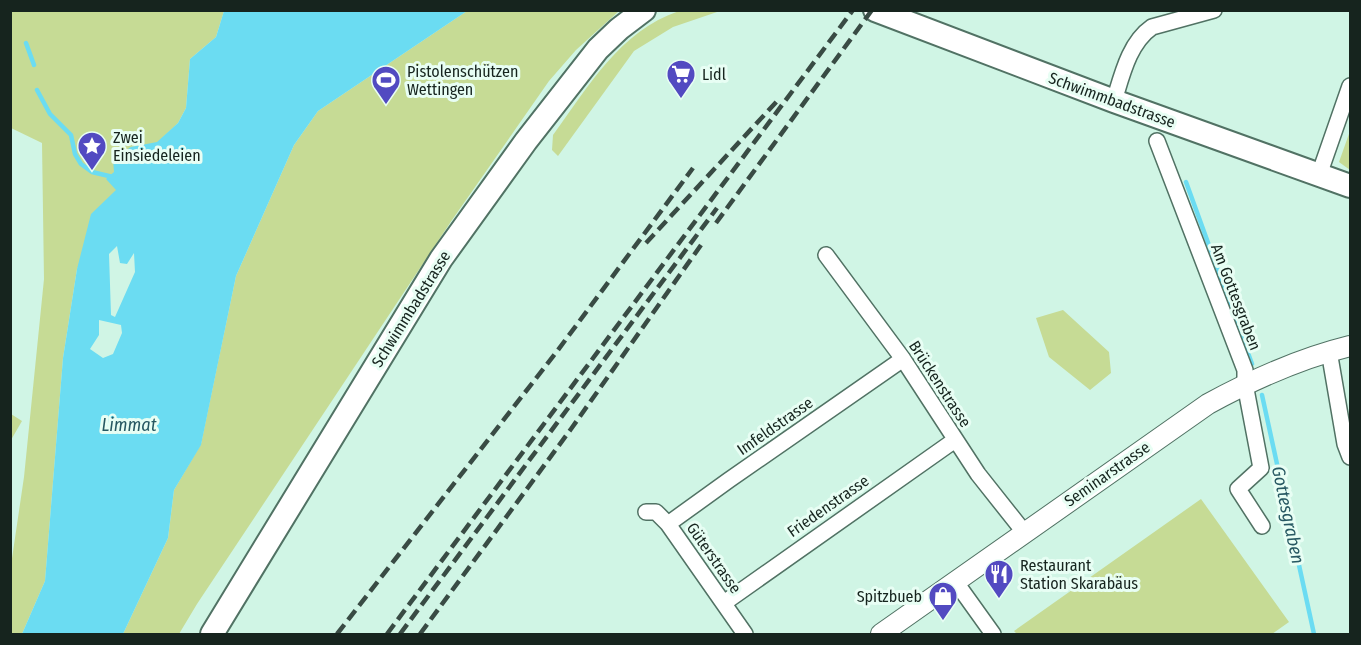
<svg xmlns="http://www.w3.org/2000/svg" width="1361" height="645" viewBox="0 0 1361 645" font-family="'Fira Sans Condensed',sans-serif">
	<style>
		.green { fill: #c6db95 }
		.water { fill: #6bdcf2; fill-rule: evenodd }
		.lines { fill: none; stroke-linecap: round; stroke-linejoin: round }
		.stream { stroke: #6bdcf2; stroke-width: 4.5 }
		.minor-casing { stroke: #517264; stroke-width: 18 }
		.tertiary-casing { stroke: #517264; stroke-width: 22 }
		.secondary-casing { stroke: #517264; stroke-width: 26 }
		.minor { stroke: #fff; stroke-width: 15 }
		.tertiary { stroke: #fff; stroke-width: 20 }
		.secondary { stroke: #fff; stroke-width: 22 }
		.rail { stroke: #394b44; stroke-width: 4.5; stroke-dasharray: 12 6; stroke-linecap: butt }
		.labels { text-anchor: middle; dominant-baseline: central; stroke-width: 6; stroke-linejoin: round; paint-order: stroke }
		.poi-label { font-size: 16px; fill: #16241e; stroke: #e8fef4; text-anchor: start }
		.street-label { font-size: 16px; fill: #16241e; stroke: #e8fef4 }
		.water-label { font-size: 18px; font-style: italic; fill: #275862; stroke: #e8fef4 }
	</style>
	<rect width="100%" height="100%" fill="#d0f5e5"/>
	<!-- green -->
	<path class="green" d="M11,11H224L216,37L190,59L186,108L178,123L157,143L131,147L117,189L77,269L63,358L45,581L22,634H11L10,572L24,477L44,279L42,143L11,128Z
		M467,11H619L576,50L549,81L452,220L197,604L179,634H123L168,538L174,490L201,444L236,276L294,145L318,111Z
		M679,11H720L673,27L634,51L558,156L552,150L553,135C588,87 620,31 679,11Z
		M1350,131V170L1339,162Z
		M1063,310L1109,352L1111,373L1090,390L1049,357L1036,318Z
		M11,414L22,421L11,440Z
		M1201,499L1289,622L1272,634H1017L1014,631Z"/>
	<!-- water -->
	<path class="water" d="M224,11H467L318,111L294,145L236,276L201,445L174,490L168,538L123,634H22L45,581L63,358L77,269L91,214L116,190L106,179L114,172L113,159L131,147L157,142L178,123L186,108L190,59L216,37ZM117,246L120,263L127,264L134,253L135,272L115,317L111,315L109,254ZM99,320L121,325L122,333L113,354L103,358L90,349L99,335Z"/>
	<g class="lines">
		<!-- stream -->
		<path class="stream" d="M26,43L34,65
			M37,90L50,114L71,135L75,154L81,164L92,172L113,177
			M1186,182L1252,364
			M1262,395L1314,634"/>
		<!-- minor casing -->
		<g class="minor-casing">
			<path id="minor" d="M1114,101C1122,75 1129,43 1152,27L1214,10
				M1157,141L1245,370V384L1261,468L1238,489L1262,526
				M1319,175L1350,86
				M826,255L903,359L978,474L1024,532
				M1329,351L1345,444L1350,457
				M646,512H656L668,524L745,634
				M668,524L729,480L903,359
				M955,581L993,634
				M724,603L955,440"/>
		</g>
		<!-- tertiary casing -->
		<g class="tertiary-casing">
			<path id="tertiary" d="M881,634L1208,404C1252,380 1301,358 1350,346"/>
		</g>
		<!-- secondary casing -->
		<g class="secondary-casing">
			<path id="secondary" d="M875,10L1114,101L1350,186
				M212,634L441,259L526,141L598,49L619,29L644,10"/>
		</g>
		<!-- minor -->
		<use href="#minor" class="minor"/>
		<!-- tertiary -->
		<use href="#tertiary" class="tertiary"/>
		<!-- secondary -->
		<use href="#secondary" class="secondary"/>
		<!-- rail -->
		<path class="rail" d="M716,223L872,10
			M646,243L779,99
			M337,634L558,350L693,168
			M387,634L853,10
			M400,634L717,208
			M420,634L571,429L701,245"/>
	</g>
	<!-- icons -->
	<defs>
		<g id="supermarket-pin" transform="scale(1.5)"><path d="M0 17L-7.5 6A9.5 9.5 0 1 1 7.5 6Z" fill="#524ac1" stroke="#e8fef4"/><path d="M-6-5.5h2.5l.6 2H6L4.5 2H-2.5L-4.4-4H-6ZM-1.5 3.2a1.3 1.3 0 1 0 .1 0ZM3 3.2a1.3 1.3 0 1 0 .1 0Z" fill="#fff"/></g>
		<g id="stadium-pin" transform="scale(1.5)"><path d="M0 17L-7.5 6A9.5 9.5 0 1 1 7.5 6Z" fill="#524ac1" stroke="#e8fef4"/><path d="M0-5a6.5 5 0 1 0 0 10a6.5 5 0 1 0 0-10ZM-3.5-1.8h7v3.6h-7Z" fill="#fff"/></g>
		<g id="sight-pin" transform="scale(1.5)"><path d="M0 17L-7.5 6A9.5 9.5 0 1 1 7.5 6Z" fill="#524ac1" stroke="#e8fef4"/><path d="M0-6L1.8-2.2L6-1.7L2.9 1.2L3.7 5.4L0 3.3L-3.7 5.4L-2.9 1.2L-6-1.7L-1.8-2.2Z" fill="#fff"/></g>
		<g id="restaurant-pin" transform="scale(1.5)"><path d="M0 17L-7.5 6A9.5 9.5 0 1 1 7.5 6Z" fill="#524ac1" stroke="#e8fef4"/><path d="M-5-6h1v4h1v-4h1v4h1v-4h1v5L-1.5 .5V6h-2V.5L-5-1ZM5-6V6H3V1.5H1.5Q1.5-4 5-6Z" fill="#fff"/></g>
		<g id="shop-pin" transform="scale(1.5)"><path d="M0 17L-7.5 6A9.5 9.5 0 1 1 7.5 6Z" fill="#524ac1" stroke="#e8fef4"/><path d="M-5-2.5h2.3a2.7 3.5 0 0 1 5.4 0H5L5.5 6h-11ZM-1.5-2.5h3a1.5 2.3 0 0 0-3 0Z" fill="#fff"/></g>
	</defs>
	<g fill-rule="evenodd">
		<use href="#supermarket-pin" x="681" y="74"/>
		<use href="#stadium-pin" x="386" y="80"/>
		<use href="#sight-pin" x="92" y="146"/>
		<use href="#restaurant-pin" x="999" y="574"/>
		<use href="#shop-pin" x="943" y="596"/>
	</g>
	<g class="labels">
		<!-- poi labels -->
		<g class="poi-label">
			<text x="407" y="71">Pistolenschützen<tspan x="407" dy="18">Wettingen</tspan></text>
			<text x="702" y="74">Lidl</text>
			<text x="113" y="137">Zwei<tspan x="113" dy="18">Einsiedeleien</tspan></text>
			<text x="1020" y="565">Restaurant<tspan x="1020" dy="18">Station Skarabäus</tspan></text>
			<text x="922" y="596" text-anchor="end">Spitzbueb</text>
		</g>
		<!-- street labels -->
		<g class="street-label">
			<text transform="translate(1112 100) rotate(20)">Schwimmbadstrasse</text>
			<text transform="translate(1236 297) rotate(69)">Am Gottesgraben</text>
			<text transform="translate(411 309) rotate(-58)">Schwimmbadstrasse</text>
			<text transform="translate(940 384) rotate(57)">Brückenstrasse</text>
			<text transform="translate(775 426) rotate(-35)">Imfeldstrasse</text>
			<text transform="translate(1107 474) rotate(-35)">Seminarstrasse</text>
			<text transform="translate(828 506) rotate(-35)">Friedenstrasse</text>
			<text transform="translate(714 558) rotate(55)">Güterstrasse</text>
		</g>
		<!-- water labels -->
		<g class="water-label">
			<text x="129" y="425">Limmat</text>
			<text transform="translate(1288 515) rotate(78)">Gottesgraben</text>
		</g>
	</g>
	<!-- border -->
	<rect width="1361" height="645" fill="none" stroke="#16241e" stroke-width="24"/>
</svg>
